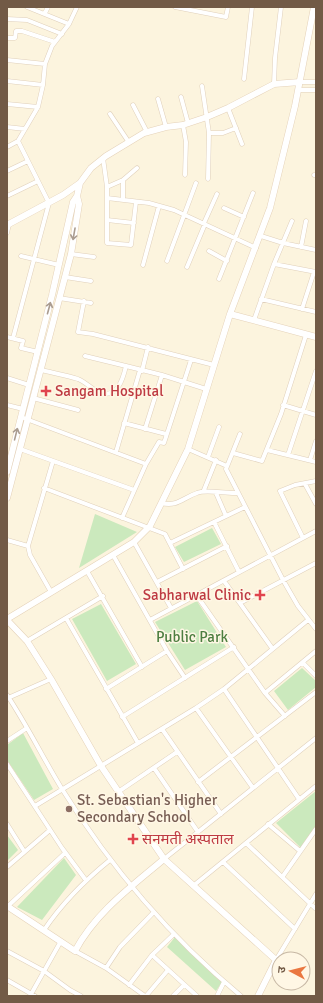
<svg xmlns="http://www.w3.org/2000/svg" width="323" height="1003" viewBox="0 0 323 1003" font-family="Signika,'Noto Sans Devanagari',sans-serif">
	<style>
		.green { fill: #cbe9bd }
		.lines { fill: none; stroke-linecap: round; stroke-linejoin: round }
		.street-casing { stroke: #e0d0bb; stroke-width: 5 }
		.secondary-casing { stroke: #e5d2b9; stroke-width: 7 }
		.street { stroke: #fff; stroke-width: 4 }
		.secondary { stroke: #fff; stroke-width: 6 }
		.oneway { stroke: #aa9c90 }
		.health-dot { fill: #e0444e; stroke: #fff7e5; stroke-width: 1.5 }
		.education-dot { fill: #8d6e63; stroke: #fff7e5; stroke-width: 1.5 }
		.labels { text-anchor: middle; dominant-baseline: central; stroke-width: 3; stroke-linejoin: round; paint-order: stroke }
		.health-label { font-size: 15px; fill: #be3a42; stroke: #fff7e5; text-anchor: start }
		.park-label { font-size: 15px; fill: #4d7e40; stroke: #fff7e5 }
		.education-label { font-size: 15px; fill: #785e54; stroke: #fff7e5; text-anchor: start }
	</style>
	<rect width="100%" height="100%" fill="#fcf4de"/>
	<!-- green -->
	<path class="green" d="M95,514L137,532L79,568Z
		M212,528L221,544L184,562L175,547Z
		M197,601L226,647L185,670L155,622Z
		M101,604L136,664L107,681L72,619Z
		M302,668L316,681V687L288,710L274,691Z
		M23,733L53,789L34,800L7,760V745Z
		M316,791V828L301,848L276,823Z
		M7,835L18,850L7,861Z
		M64,858L76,875L42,920L17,907Z
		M175,937L222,982L216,991L167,947Z"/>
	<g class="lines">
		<!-- street casing -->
		<g class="street-casing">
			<path id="street" d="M27,7L69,24
				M175,7L226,17L228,7
				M45,13L48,7
				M7,19L27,20L62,34
				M7,38H15L16,31H22L55,42
				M7,60L45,64
				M244,79L252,7
				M7,81L43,85
				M300,82H316
				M274,84L275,58L281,7
				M202,86L209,133H223L236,128
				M299,90H316
				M181,97L188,123
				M158,99L166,127
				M7,104L38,107
				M133,105L147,132
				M228,108L242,144
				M110,114L128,141
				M183,125L186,142L185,175
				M7,127L25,129
				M7,147L18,141
				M103,158L107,187V243L131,245L136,202
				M7,171L28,161
				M314,175H316
				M208,179L209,133
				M123,180V200
				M107,187L123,180L137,168
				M7,196L38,181
				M107,198L149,203L174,210L256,248
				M224,208L244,217
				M107,220L134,223
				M204,223L217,194
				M7,233L9,224
				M261,236L283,243L316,250
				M301,247L306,221
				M209,251L227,261
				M71,254L94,257
				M21,256L59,265
				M167,261L196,183
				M274,264L316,272
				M143,265L159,206
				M187,267L205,224
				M65,277L91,281
				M219,279L253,193
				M59,298L91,303
				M261,299L316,312
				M84,301L78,332L93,334L214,365
				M302,309L314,272
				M254,320L274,264L292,221
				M7,337L23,341L21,348L38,352
				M13,338L49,203L18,141L38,107L43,85L45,64L52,46L69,24L77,7
				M85,356L126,366
				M41,370C53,373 66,375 78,379C86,382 91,389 99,392C117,400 123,379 126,366L162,375L145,429
				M142,371L148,347
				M162,375L206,389
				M7,378L29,385
				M33,398L78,410
				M7,405L23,409
				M283,405L316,415
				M21,417L146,464
				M124,423L166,434
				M240,434L226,469L283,580L298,606L316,629
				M20,449L134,490
				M188,449L227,466
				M267,450L316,462
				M116,452L140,370
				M233,453L262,461L281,414L306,335
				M288,455L316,371
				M208,457L219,427
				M310,460L316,441
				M305,484L316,504
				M44,488L165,534L183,569
				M204,490L216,460
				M216,493L226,516
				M161,503C178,507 182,498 197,493C206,489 226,494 238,493
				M122,518L146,464L159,442L164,443L191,360
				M214,522L239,572
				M303,538L280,491L295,485L316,481
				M7,540L28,546L30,555L51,592
				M134,542L171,608
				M170,543L245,507
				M28,546L53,461
				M113,555L167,651L185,678
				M87,571L142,667
				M224,581L272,648
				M157,582L227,546
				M197,596L265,693L285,716
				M240,603L316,563
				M66,618L138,743
				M150,620L316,531
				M27,641L103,596
				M303,663L316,676
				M106,689L167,651
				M224,689L299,799
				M265,693L316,651
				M7,695C27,725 43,758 62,789C111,868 170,937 241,996
				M8,698L51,679
				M196,708L253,788
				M122,717L234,647
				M162,729L221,814
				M7,741L27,728
				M7,764L62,848L85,879
				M154,768L198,832
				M198,782L316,692
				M118,792L177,752
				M35,806L196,708L224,689L308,620
				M7,824L24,851
				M268,824L300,851
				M246,843L316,909
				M164,859L316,738
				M223,862L295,929
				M7,867L50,830
				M283,876L316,829
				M193,886L316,786
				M8,906L65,853
				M44,930C63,902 84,881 110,860
				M7,951L44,971L70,990L81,996
				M75,951L106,968L145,996
				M152,955L197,996
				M276,960L316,894
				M106,968L120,947L153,913
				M7,980L35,996
				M129,985L152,955L173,935
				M30,996L61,941
				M146,996L168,970
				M173,996L184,985
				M217,996L224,982"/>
		</g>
		<!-- secondary casing -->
		<g class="secondary-casing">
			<path id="secondary" d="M7,225L63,195L80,183L91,168L106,156L144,133L166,127L183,125L207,117L228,108L274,84L300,82
				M230,314L316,337
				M7,472L52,295L73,202L77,196L80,183
				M7,498L71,254L79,204L77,196
				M7,619L134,542L150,526L188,449L230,314L270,208L295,106L314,7
				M7,620L27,641L51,679L101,766L164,859L276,960L258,996
				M7,906L75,951C96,912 131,887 164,859"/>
		</g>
		<!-- street -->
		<use href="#street" class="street"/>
		<!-- secondary -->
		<use href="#secondary" class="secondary"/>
	</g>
	<!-- one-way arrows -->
	<defs><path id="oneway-shaft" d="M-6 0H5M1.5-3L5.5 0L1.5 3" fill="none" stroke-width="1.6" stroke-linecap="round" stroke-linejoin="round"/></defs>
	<g class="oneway">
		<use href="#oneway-shaft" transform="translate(74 234) rotate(100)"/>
		<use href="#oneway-shaft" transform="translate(49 308) rotate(-75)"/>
		<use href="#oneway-shaft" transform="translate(16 434) rotate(-76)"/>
	</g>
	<!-- markers -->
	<g class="health-dot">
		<path d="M44 385h4v4h4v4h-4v4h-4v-4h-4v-4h4z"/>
		<path d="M258 589h4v4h4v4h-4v4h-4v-4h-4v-4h4z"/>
		<path d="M131 833h4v4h4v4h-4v4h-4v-4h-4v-4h4z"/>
	</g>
	<circle class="education-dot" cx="69" cy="809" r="4"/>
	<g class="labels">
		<!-- health labels -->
		<g class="health-label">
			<text x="55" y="391">Sangam Hospital</text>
			<text x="251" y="595" text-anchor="end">Sabharwal Clinic</text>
			<text x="142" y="839">सनमती अस्पताल</text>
		</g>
		<!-- park labels -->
		<g class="park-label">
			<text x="192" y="637">Public Park</text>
		</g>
		<!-- education labels -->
		<g class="education-label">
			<text x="77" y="800">St. Sebastian's Higher<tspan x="77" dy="17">Secondary School</tspan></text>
		</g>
	</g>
	<!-- border -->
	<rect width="323" height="1003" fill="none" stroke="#725a46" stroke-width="16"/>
	<!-- north arrow -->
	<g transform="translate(291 971) rotate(277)"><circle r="19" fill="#fff7e5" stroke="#c7b8a5"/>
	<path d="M0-3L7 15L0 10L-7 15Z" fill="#ea7740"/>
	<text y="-6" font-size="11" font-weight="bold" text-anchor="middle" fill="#725a46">उ</text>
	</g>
</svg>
